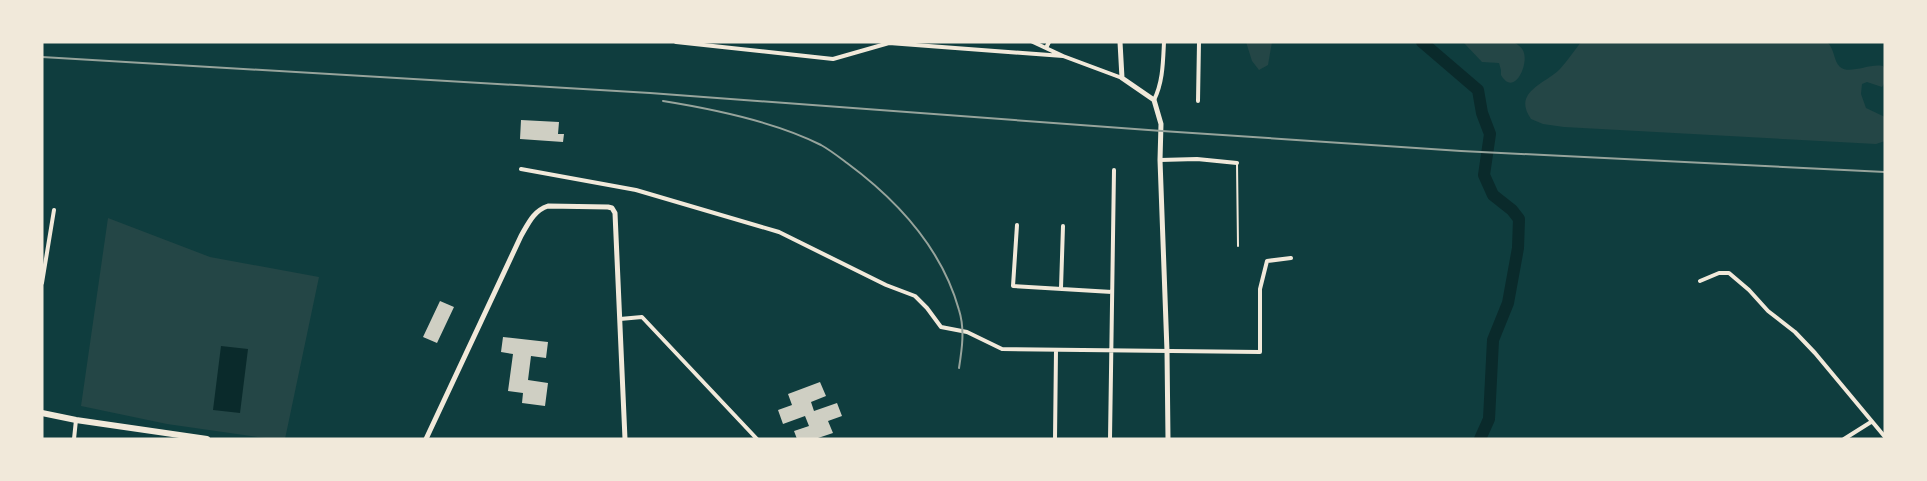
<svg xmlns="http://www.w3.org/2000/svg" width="1927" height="481" viewBox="0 0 1927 481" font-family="'PT Serif',serif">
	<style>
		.green { fill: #244646 }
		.water { fill: #0a2a2b }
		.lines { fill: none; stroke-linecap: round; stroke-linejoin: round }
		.river { stroke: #0a2a2b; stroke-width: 12 }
		.building { fill: #cfcfc3 }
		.service { stroke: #f1e9da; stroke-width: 2 }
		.minor { stroke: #f1e9da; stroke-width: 4 }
		.tertiary { stroke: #f1e9da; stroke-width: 5 }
		.secondary { stroke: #f1e9da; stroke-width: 6 }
		.rail { stroke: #97a49c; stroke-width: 2 }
	</style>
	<rect width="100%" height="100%" fill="#0f3d3e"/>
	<!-- green -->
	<path class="green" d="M1246,42H1272L1268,65L1259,70L1252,61Z
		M1463,42H1514C1518,45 1523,48 1524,53C1528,66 1514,97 1501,75V70L1499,63L1482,62Z
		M1581,42H1827C1835,49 1833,60 1840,67C1850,75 1869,63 1883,66C1887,72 1886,82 1882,87L1867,82L1862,84L1861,94L1866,108L1885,117V141L1876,144L1564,127L1543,124L1531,119C1512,92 1545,84 1560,69C1567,61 1574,51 1581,42Z
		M108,218L210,257L319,277L285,439H272L167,424L81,406Z"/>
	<!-- water -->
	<path class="water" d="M221,346L248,349L240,413L213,410Z"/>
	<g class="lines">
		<!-- river -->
		<path class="river" d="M1422,42L1478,90L1482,113L1490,134L1484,175L1493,195L1512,210L1519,219L1518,248L1508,303L1493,340L1489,419L1480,439"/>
	</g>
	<!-- building -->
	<path class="building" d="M521,120L559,122L558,134H564L563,142L520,139Z
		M440,301L454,307L437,343L423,337Z
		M503,337L548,342L546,358L531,356L528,380L548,383L545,406L522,403L523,393L508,391L513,354L501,352Z
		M820,382L826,396L811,402L814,411L837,403L842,416L828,421L833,433L815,439H797L794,431L809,426L805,416L783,424L778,410L792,405L788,394Z"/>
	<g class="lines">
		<!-- service -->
		<path class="service" d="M1237,163L1238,246"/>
		<!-- minor -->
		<path class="minor" d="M676,42L833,59L889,43L1063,56
			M1033,42L1063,56L1122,78
			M1046,48L1049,42
			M1154,100C1163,82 1163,62 1164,42
			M1198,101L1199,42
			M1160,160L1197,159L1237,163
			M521,169L636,190L779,232L886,285L915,296L927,308L941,327L967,332L1002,349L1260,352V289L1267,261L1291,258
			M1017,225L1013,286L1112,292
			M1700,281L1719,273H1729L1749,290L1768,311L1795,332L1815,353L1885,437
			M42,283L54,210
			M1061,288L1063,226
			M620,319L642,317L757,439
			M74,439L76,420
			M1055,439L1056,350
			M1110,439L1114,170
			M1844,439L1871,422"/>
		<!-- tertiary -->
		<path class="tertiary" d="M1120,42L1122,78L1154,100L1161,124L1160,160L1167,351L1168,439
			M426,439L521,236C528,224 533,211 548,206L608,207L612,208L615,213L625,439"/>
		<!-- secondary -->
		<path class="secondary" d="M42,413L76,420L207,439"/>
		<!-- rail -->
		<path class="rail" d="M42,57L650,93L1162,131L1461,151L1885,172
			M663,101C713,109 776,122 821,145C830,150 839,157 847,163C897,200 942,249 959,310C965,329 962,349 959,368"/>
	</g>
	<!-- border -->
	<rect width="1927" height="481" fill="none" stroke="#f1e9da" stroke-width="87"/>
</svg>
